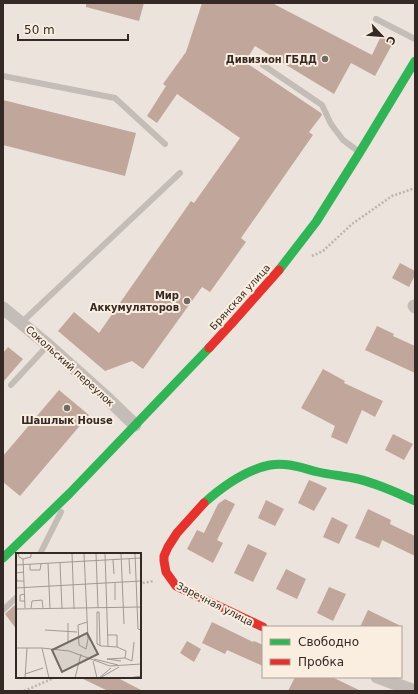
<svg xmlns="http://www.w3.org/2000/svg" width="418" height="694" viewBox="0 0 418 694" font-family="'DejaVu Sans',sans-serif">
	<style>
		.building { fill: #c1a69c }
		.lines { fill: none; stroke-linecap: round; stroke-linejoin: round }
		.path { stroke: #bdb4ae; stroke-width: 2.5; stroke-dasharray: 2 2; stroke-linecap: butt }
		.lane { stroke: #c4bcb6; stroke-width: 6 }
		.street { stroke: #c4bcb6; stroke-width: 13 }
		.fast { stroke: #30b455; stroke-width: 9 }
		.jam { stroke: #e5322d; stroke-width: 9 }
		.poi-dot { fill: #746a64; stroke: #faeee1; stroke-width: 1.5 }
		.labels { text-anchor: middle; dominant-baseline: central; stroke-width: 4; stroke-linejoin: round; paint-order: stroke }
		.poi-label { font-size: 10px; font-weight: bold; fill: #342924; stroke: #faeee1; text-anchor: end }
		.street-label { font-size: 10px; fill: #342924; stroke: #faeee1 }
		.inset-road { fill: none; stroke: #a29992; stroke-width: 1 }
		.view { fill: #746a64; fill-opacity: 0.15; stroke: #746a64; stroke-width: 2 }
		.inset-edge { fill: none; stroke: #342924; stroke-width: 2 }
	</style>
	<rect width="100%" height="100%" fill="#ece4dc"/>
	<!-- building -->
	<path class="building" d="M86,3H144L139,21L86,7Z
		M202,3H272L372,55L382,34L394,41L375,76L351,63L334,94L255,46L245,62L321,113L322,115L309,132L313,135L241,238L246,242L210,292L202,287L143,369L132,361L105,371L58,331L74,312L99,333L191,201L194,203L240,138L177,94L157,123L147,116L166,86L163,84L186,52Z
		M3,100L136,133L125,176L3,145Z
		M400,263L415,271V275L409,287L392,278Z
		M377,326L394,334L393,336L415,346V373L365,350Z
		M8,347L23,359L3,382V353Z
		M323,369L345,381L344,383L383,401L375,417L362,410L347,444L331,437L335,426L301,408Z
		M59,390L89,415L20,496L3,482V456Z
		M393,434L413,444L404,460L385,450Z
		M309,480L314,482L327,488L314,511L298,503Z
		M225,499L235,504L217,540L223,543L213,563L187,549L197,530L204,533L218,504Z
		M266,500L284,509L275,526L258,518Z
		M368,509L391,520L390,524L415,536V556L382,540L379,548L355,538Z
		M332,517L348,525L339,544L323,537Z
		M248,544L267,553L253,582L234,573Z
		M286,569L306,579L297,599L276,589Z
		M329,587L346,594L333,621L317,613Z
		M17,603V630L5,614Z
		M368,610L403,627H360Z
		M212,622L253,642L254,641L263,645V666L227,650L225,654L202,643Z
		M187,641L201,649L194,662L180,653Z
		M79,677H116L143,691H108Z
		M295,677H332L361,691H288Z"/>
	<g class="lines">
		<!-- path -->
		<path class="path" d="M312,256L323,251L352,224L392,196L415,188
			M140,586L143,583L154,581
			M24,691L56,677"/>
		<!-- lane -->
		<path class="lane" d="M376,19L415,39
			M263,65L322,105L331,124L343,140L358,151
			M3,76L115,98L165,144
			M21,323L180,173
			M11,385L48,345
			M40,554L61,512
			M3,610L17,597"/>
		<!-- street -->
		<path class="street" d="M414,306L415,307
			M3,308L48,345L105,396L135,425
			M377,677L415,691"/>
		<!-- fast -->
		<path class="fast" d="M279,270L316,222L360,152L415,61
			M204,503C223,486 245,470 270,465C287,462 302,468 318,472C331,475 345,476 358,479C378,484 396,492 415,501
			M3,558L70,493L209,348"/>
		<!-- jam -->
		<path class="jam" d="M209,348L233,322L279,270
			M204,503L177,533L168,547L164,556V561L166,572L176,586L263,627"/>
	</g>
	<!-- markers -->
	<g class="poi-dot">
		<circle cx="325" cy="59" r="4"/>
		<circle cx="187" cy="301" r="4"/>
		<circle cx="67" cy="408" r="4"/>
	</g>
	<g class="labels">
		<!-- poi labels -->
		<g class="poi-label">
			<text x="317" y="59">Дивизион ГБДД</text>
			<text x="179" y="295">Мир<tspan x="179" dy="12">Аккумуляторов</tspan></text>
			<text x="67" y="420" text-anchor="middle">Шашлык House</text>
		</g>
		<!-- street labels -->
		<g class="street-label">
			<text transform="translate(240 297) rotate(-48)">Брянская улица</text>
			<text transform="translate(70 366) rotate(42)">Сокольский переулок</text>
			<text transform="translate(215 604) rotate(27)">Заречная улица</text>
		</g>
	</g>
	<!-- overview -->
	<g transform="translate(16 553)">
		<rect width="125" height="125" fill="#ece4dc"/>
		<path class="inset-road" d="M2,0L3,4L7,6L15,4V0M56,0L58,56M68,0L72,86L70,96L63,92L62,72L71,69M80,0L82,55M89,0L92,93M105,0L108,71M119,0L122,76L125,77M7,6L9,55M113,6L114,21M97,7L98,21M32,10L34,56M44,10L46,56M14,11V17H24L25,11M0,12L125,5M8,19L0,20L1,28H8M0,35L125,28M9,41L4,42V48H9M99,47V30M15,55L16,48L26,47L27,55M0,56L125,54M29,77L61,79M92,82H101V94M52,90V70M84,93L83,59H81V91L85,93H86L101,94L110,98L109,105L91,106M0,95H26L33,125M26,95L53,98L94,113L125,111M109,105L116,108L118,89M78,106L102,112M91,106L105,108M77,108L81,125M9,121L27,115M9,125L11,95M59,125L65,101M83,125L95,115M84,125L103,114M113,125L125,123"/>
		<path class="view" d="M71,80L82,101L46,119L36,97Z"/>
		<rect width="125" height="125" class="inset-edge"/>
	</g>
	<!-- border -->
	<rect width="418" height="694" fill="none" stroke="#342924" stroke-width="8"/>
	<!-- legend -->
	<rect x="262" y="626" width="140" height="52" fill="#faeee1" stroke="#ab9f95"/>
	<rect x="270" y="639" width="20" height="6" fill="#30b455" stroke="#ab9f95"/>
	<text x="298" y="646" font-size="12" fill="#342924">Свободно</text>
	<rect x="270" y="659" width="20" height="6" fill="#e5322d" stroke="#ab9f95"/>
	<text x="298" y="666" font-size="12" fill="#342924">Пробка</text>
	<!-- north arrow -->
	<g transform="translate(382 36) rotate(116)" stroke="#faeee1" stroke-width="3" paint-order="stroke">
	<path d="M0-3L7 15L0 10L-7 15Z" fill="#342924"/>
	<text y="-6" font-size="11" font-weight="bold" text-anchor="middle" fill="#342924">С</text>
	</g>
	<!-- scale -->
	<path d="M18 34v6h110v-6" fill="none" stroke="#342924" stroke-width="2"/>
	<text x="24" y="34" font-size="12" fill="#342924" stroke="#faeee1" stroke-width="3" paint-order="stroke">50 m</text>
</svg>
